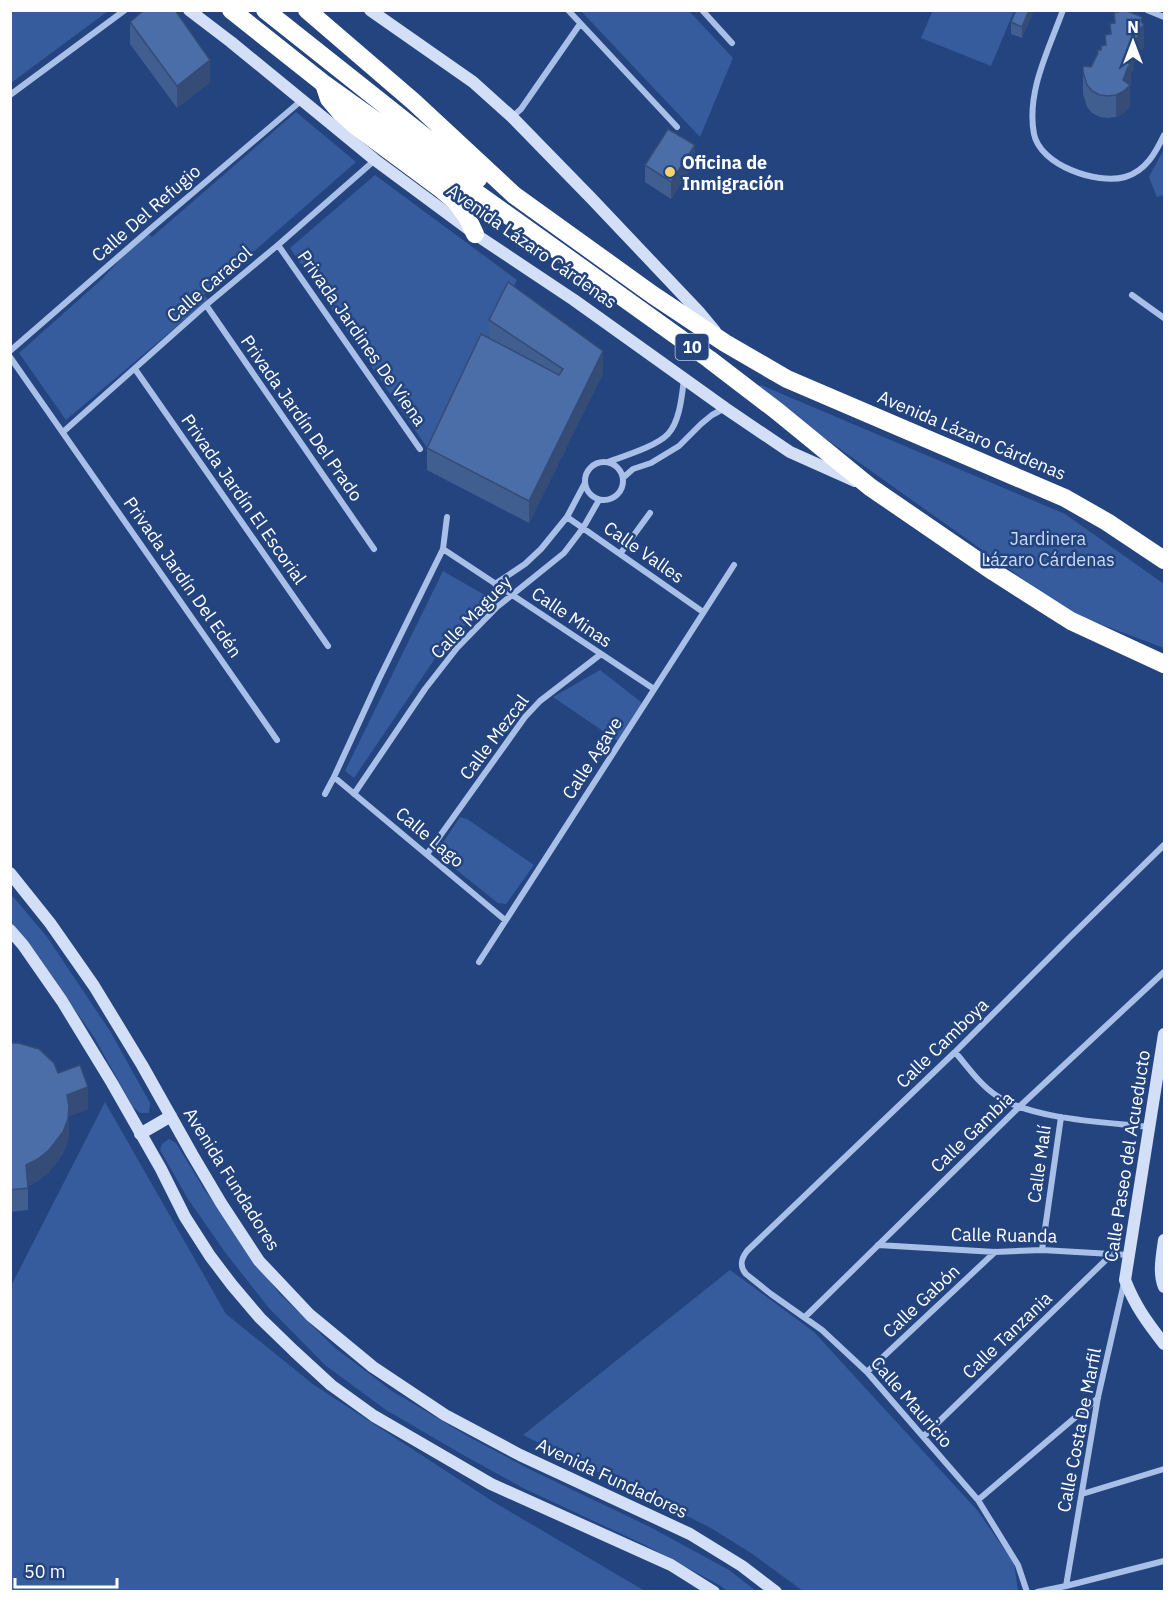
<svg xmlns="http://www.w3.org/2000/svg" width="1175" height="1602" viewBox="0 0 1175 1602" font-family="'IBM Plex Sans',sans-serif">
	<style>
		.green { fill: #365c9d }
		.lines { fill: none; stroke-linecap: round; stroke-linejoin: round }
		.street { stroke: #a8bfe7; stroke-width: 6 }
		.secondary { stroke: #d2dff6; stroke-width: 12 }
		.highway { stroke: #fff; stroke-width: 18 }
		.wall { fill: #405e90 }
		.shaded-wall { fill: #344c76 }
		.building { fill: #4b6da8; stroke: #344c76; stroke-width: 1.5 }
		.poi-dot { fill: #f2d56b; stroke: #23447f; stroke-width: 2 }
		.labels { text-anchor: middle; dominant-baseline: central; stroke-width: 5; stroke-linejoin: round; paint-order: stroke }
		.shield { fill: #23447f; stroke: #bdc7d9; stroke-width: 1.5 }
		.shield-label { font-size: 16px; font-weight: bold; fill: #fff }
		.poi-label { font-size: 18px; font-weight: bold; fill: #fff; stroke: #23447f; text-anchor: start }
		.street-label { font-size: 18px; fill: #fff; stroke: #23447f }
		.park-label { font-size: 18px; fill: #cbdbf5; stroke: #23447f }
	</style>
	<rect width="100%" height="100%" fill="#23447f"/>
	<!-- green -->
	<path class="green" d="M11,10H108V11L11,83Z
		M933,10H1014V11L991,66L921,38Z
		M581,11H689L733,58L700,137Z
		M296,112L356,162L204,295L208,300L66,420L19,353L101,280L146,232L152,237Z
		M1164,149V195L1157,197L1149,177Z
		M375,175L517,280L430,452L290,248Z
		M761,385L1065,514L1164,584V648L1071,613L757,390Z
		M443,571L495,601L472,618L436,657L354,778L345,771Z
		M600,670L641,702V709L619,742L553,697Z
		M460,817L467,819L534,865L506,904L498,903L439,856L438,850Z
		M10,893L47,937L110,1031L150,1103L149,1113H140L133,1107L94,1037L29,945L11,922Z
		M105,1102L226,1314L314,1385L492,1501L645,1591H11V1286Z
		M169,1139L176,1143L204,1189L278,1292L335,1348L392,1391L469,1437L529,1469L650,1527L729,1570L756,1591H727L721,1586L645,1545L523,1488L465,1456L386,1410L325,1365L268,1307L225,1252L188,1199L160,1150L162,1144Z
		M730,1270L814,1332L977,1510L1014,1563L1018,1591H803L751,1553L711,1528L523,1435Z"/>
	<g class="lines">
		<!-- street -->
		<path class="street" d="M568,10L677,127
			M702,10L732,43
			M1063,10C1049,49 1026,92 1034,134C1040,165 1097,185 1125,177C1146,171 1156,152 1164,135
			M1147,10L1164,17
			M10,95L125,10
			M512,117L521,109L580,24
			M278,245L420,449
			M1132,295L1164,318
			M206,305L374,549
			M10,351L148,231L302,100
			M10,357L277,740
			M135,369L328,646
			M63,432L206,305L278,245L375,160
			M585 481a19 19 0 1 1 38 0a19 19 0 1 1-38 0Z
			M608,462C624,456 657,446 668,434C680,421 682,395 684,379
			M624,477L633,469L651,463L679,446L701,424L712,415L725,408
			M567,517L703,612
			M443,549L654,689
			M620,554L650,513
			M495,584L525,564L541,549L567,517L585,483
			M334,777L505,920
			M325,794L334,777L379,679L443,549L447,517
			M354,794L425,689L457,648L497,607L564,553L583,528L599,500
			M427,854L525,717L540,701L601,654
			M479,962L734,565
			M955,1052C968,1067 980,1085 997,1096C1033,1120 1106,1122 1150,1127
			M878,1245L995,1252L1042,1250L1129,1255
			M1042,1250L1061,1117
			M805,1317L1019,1107L1164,972
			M867,1372L995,1252
			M924,1436L1112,1254
			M1082,1494L1164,1469
			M978,1500L1098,1398
			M1066,1586L1098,1397L1124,1283
			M1027,1592L1018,1565L978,1500L867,1372L822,1330L771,1294L746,1274C739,1266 741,1259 747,1251L955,1052L1070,937L1164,845
			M1037,1592L1066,1586L1164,1561"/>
		<!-- secondary -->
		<path class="secondary" d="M189,10L231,42L375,160L475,234L574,300L725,408L790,452L855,481
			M370,10L473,82L512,117L591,198L700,313L715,331
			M10,873L50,923L94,986L142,1065L192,1154L221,1203L259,1261L310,1315L373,1367L445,1415L520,1455L690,1534L742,1566L776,1592
			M10,930L23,945L62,1001L112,1083L161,1169L185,1217L210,1256L232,1285L260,1318L294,1351L331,1385L374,1416L491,1484L671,1565L714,1592
			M1164,1034L1125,1280C1135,1306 1147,1322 1164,1344
			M140,1134L171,1116
			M1164,1240C1162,1255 1158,1273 1164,1287"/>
		<!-- highway -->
		<path class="highway" d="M231,10L323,83L709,359L777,411L870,487L994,572L1071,621L1164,664
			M265,10L478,179
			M307,10L414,102L514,195L653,295L725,343L787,379L1065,498L1107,522L1164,560
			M325,87L329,99L341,113L356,126L441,189L456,202L467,217L475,234"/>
	</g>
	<!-- wall -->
	<path class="wall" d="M1016,10H1034L1022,38L1011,34V22Z
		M1114,13L1142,23L1144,47L1139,52V58L1134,62V69L1131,72V82L1130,87V107L1124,113L1116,117L1108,118L1100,117L1092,113L1087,107L1083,94V72L1091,67L1105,45V35L1110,34V24L1114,23Z
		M130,22L210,82L177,108L130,44Z
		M695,162L671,199L645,182V165Z
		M489,320L603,373L529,523L427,470V448L489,338Z
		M10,1043L58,1073L88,1109L69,1116V1128L68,1141L63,1154L49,1172L38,1181L28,1186V1210L10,1212Z"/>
	<!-- shaded-wall -->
	<path class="shaded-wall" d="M1029,10H1034L1022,38V27Z
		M1142,17V27L1144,25V47L1139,52V58L1134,62V69L1131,72V82L1130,87V107L1124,113L1116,117V95L1123,80L1126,54Z
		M210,60V82L177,108V86Z
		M695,145V162L671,199V182Z
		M603,351V373L529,523V501Z
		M88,1087V1109L69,1116V1128L68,1141L63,1154L49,1172L38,1181L26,1187V1165L67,1095Z"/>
	<!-- building -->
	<path class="building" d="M144,10H175L210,60L177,86L130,22Z
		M1016,10H1029L1022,27L1011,22Z
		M1119,10H1125L1142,17L1141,21L1144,25L1136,32L1139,36L1130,44L1134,47L1126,54L1131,60L1128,62L1130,65L1128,67L1123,80L1130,85L1124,91L1116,95L1108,96L1100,95L1092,91L1087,85L1083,72V66L1091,67L1098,53L1097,50H1101V46L1106,45L1105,35L1111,34L1110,24L1115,23L1114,13L1118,12Z
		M668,129L695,145L671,182L645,165Z
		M508,282L603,351L529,501L427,448L481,334L559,375L563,369L489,320Z
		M10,1043H18L39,1049L54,1063L58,1073L80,1065L88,1087L67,1095L69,1106L68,1119L63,1132L49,1150L38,1159L26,1165L28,1188L10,1190Z"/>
	<!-- markers -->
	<circle class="poi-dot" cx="670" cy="172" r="6"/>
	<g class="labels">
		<!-- shield labels -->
		<rect class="shield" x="675.5" y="334" width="33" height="26" rx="4.5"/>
		<g class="shield-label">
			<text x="692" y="347">10</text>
		</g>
		<!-- poi labels -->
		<g class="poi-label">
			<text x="682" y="162">Oficina de<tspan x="682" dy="21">Inmigración</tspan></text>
		</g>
		<!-- street labels -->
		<g class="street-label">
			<text transform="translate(146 213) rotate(-41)">Calle Del Refugio</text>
			<text transform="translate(532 246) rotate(35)">Avenida Lázaro Cárdenas</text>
			<text transform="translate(209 284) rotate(-41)">Calle Caracol</text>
			<text transform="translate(362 338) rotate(55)">Privada Jardines De Viena</text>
			<text transform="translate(302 418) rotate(55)">Privada Jardín Del Prado</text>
			<text transform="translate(972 435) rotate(23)">Avenida Lázaro Cárdenas</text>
			<text transform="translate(244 499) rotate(55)">Privada Jardín El Escorial</text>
			<text transform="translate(644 552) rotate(35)">Calle Valles</text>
			<text transform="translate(183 577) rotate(55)">Privada Jardín Del Edén</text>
			<text transform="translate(471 617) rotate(-46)">Calle Maguey</text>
			<text transform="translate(572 617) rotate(34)">Calle Minas</text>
			<text transform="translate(494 737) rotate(-53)">Calle Mezcal</text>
			<text transform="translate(592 758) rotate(-57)">Calle Agave</text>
			<text transform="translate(430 837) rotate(40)">Calle Lago</text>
			<text transform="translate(942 1043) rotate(-44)">Calle Camboya</text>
			<text transform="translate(972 1132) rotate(-44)">Calle Gambia</text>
			<text transform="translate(1127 1156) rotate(-81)">Calle Paseo del Acueducto</text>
			<text transform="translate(1039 1164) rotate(-82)">Calle Malí</text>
			<text transform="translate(232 1179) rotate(58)">Avenida Fundadores</text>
			<text transform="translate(1004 1235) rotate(1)">Calle Ruanda</text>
			<text transform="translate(921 1301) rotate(-43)">Calle Gabón</text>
			<text transform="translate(1007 1335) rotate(-44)">Calle Tanzania</text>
			<text transform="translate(912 1402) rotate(49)">Calle Mauricio</text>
			<text transform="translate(1079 1430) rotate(-79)">Calle Costa De Marfil</text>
			<text transform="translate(612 1478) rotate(25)">Avenida Fundadores</text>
		</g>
		<!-- park labels -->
		<g class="park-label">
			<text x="1048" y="538">Jardinera<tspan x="1048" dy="21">Lázaro Cárdenas</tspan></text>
		</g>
	</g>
	<!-- border -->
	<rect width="1175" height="1602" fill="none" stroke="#ffffff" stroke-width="24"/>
	<!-- north arrow -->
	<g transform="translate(1133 42)" stroke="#23447f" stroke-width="4.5" paint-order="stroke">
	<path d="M0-4.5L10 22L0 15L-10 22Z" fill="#ffffff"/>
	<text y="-9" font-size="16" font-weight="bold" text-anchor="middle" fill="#ffffff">N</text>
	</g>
	<!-- scale -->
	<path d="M15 1578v9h102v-9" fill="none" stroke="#ffffff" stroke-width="3"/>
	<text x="24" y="1578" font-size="18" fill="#ffffff" stroke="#23447f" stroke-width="4.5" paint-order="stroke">50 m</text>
</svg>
